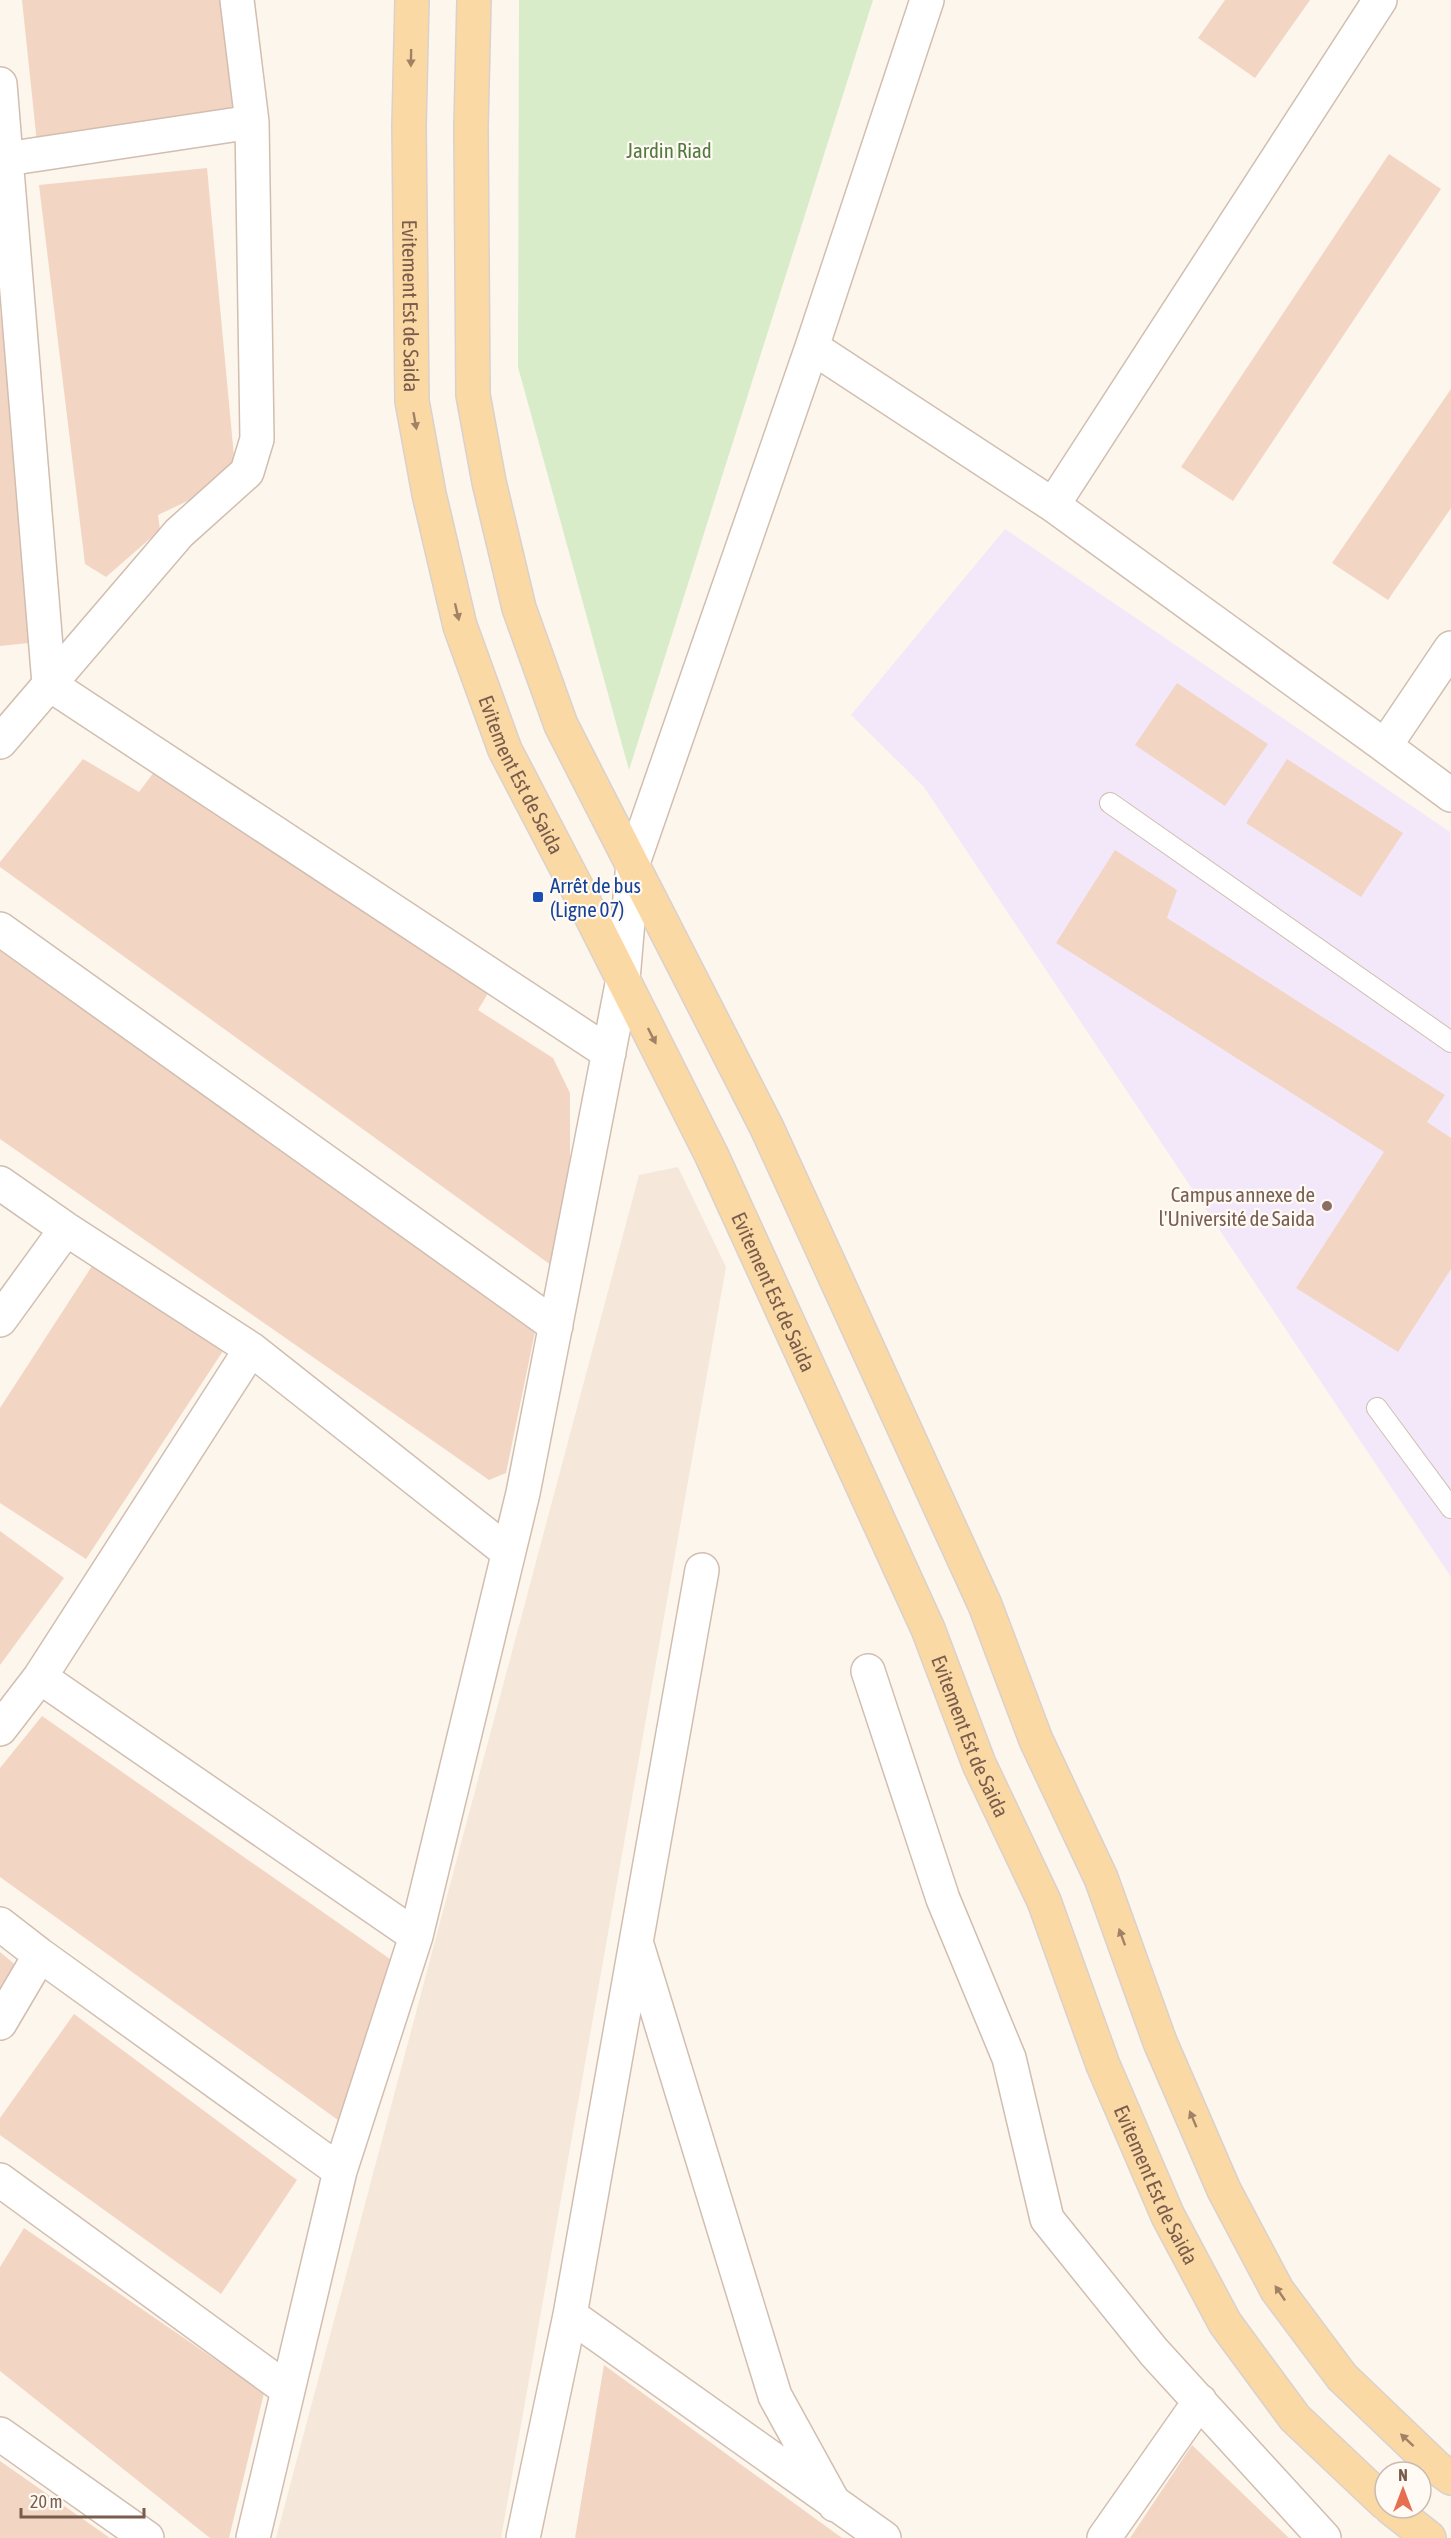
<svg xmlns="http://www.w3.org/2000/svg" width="1451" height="2538" viewBox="0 0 1451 2538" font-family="'Asap Condensed',sans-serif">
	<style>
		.residential { fill: #f5e8da }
		.education { fill: #f3e8fa }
		.green { fill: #d8ecc9 }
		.building { fill: #f3d5c3 }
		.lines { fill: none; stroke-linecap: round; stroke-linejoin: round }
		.lane-casing { stroke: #d1beb0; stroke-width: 22 }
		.street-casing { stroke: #d1beb0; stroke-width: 36 }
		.primary-casing { stroke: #dad1cd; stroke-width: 36 }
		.lane { stroke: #fff; stroke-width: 20 }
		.street { stroke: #fff; stroke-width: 33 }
		.primary { stroke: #fbd9a5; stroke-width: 33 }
		.oneway { fill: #a18267 }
		.transit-dot { fill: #1a4fb4; stroke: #fffaf3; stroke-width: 2 }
		.education-dot { fill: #8d6e63; stroke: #fffaf3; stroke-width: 2 }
		.labels { text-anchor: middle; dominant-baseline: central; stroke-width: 4.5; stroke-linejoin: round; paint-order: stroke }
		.park-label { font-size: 21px; fill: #537a41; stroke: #fffaf3 }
		.street-label { font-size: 21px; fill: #7a5c4d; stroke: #fffaf3 }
		.transit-label { font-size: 21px; fill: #164399; stroke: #fffaf3; text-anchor: start }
		.education-label { font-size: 21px; fill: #785e54; stroke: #fffaf3; text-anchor: end }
	</style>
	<rect width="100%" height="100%" fill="#fdf6ec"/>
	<!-- residential -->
	<path class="residential" d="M678,1167L726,1267L501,2538H276L639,1175Z"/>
	<!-- education -->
	<path class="education" d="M1005,529L1450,832L1451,1577L924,787L851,715Z"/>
	<!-- green -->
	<path class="green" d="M519,0H873L629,770L518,367Z"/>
	<!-- building -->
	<path class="building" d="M22,0H222L233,110L37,143Z
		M1225,0H1310L1255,78L1198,38Z
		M1389,154L1441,189L1233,501L1181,467Z
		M207,168L236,478L158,515L160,530L106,577L85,564L39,185Z
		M0,309L38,642L0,646Z
		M1451,389V508L1388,600L1332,563Z
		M1177,683L1268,744L1225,806L1135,745Z
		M83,759L139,792L160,764L490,990L478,1010L553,1058L570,1093V1182L551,1265L0,867V862Z
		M1287,759L1403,833L1361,897L1246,823Z
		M1115,850L1177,890L1167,918L1445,1095L1427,1122L1451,1138V1269L1398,1352L1296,1288L1384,1152L1056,943Z
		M0,951L536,1327L506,1473L489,1480L0,1139Z
		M94,1263L225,1348L86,1559L0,1503V1408Z
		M0,1531L64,1578L0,1665Z
		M42,1716L390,1959L338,2120L0,1877V1768Z
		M0,1952L18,1967L0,1992Z
		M74,2014L297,2180L221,2294L0,2135V2118Z
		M24,2228L264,2393L229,2538H210L0,2371V2267Z
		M604,2365L842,2538H575Z
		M1192,2445L1289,2538H1130Z
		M0,2461L110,2538H0Z"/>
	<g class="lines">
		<!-- lane casing -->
		<g class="lane-casing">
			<path id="lane" d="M1110,803L1451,1042
				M1377,1408L1451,1508"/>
		</g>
		<!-- street casing -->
		<g class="street-casing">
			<path id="street" d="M0,84L49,684L609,1053
				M0,160L252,122
				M812,347L1053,505L1385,746L1451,648
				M1053,505L1380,0
				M0,742L179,533L247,472L257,439L252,122L237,0
				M1385,746L1451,795
				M0,929L556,1326
				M0,1183L66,1229L251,1349L508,1552
				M0,1320L66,1229
				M868,1671L943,1899L1009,2058L1047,2219L1154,2352L1324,2538
				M40,1677L416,1936
				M0,1729L40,1677L251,1349
				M0,1924L40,1955L340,2171
				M638,1948L775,2396L835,2505
				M0,2023L40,1955
				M0,2180L288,2390
				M570,2315L884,2538
				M0,2434L147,2538
				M253,2538L340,2171L416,1936L523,1493L623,979L633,863L812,347L927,0
				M523,2538L570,2315L702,1570
				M1104,2538L1200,2401"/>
		</g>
		<!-- primary casing -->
		<g class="primary-casing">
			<g id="primary">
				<path id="s1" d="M412,0L409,126L412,401L429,494L460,626L505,750L578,890L711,1154L928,1629L979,1764L1044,1901L1103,2065L1168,2216L1225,2323L1295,2418L1385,2503"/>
				<path d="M474,0L471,127L473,395L489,482L519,608L561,725L767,1128L985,1605L1036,1740L1101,1878L1160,2042L1224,2190L1277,2290L1342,2377L1436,2467L1451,2478"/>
				<path d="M1391,2508L1429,2538"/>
			</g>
		</g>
		<!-- lane -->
		<use href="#lane" class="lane"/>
		<!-- street -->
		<use href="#street" class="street"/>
		<!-- primary -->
		<use href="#primary" class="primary"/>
	</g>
	<!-- one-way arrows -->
	<defs><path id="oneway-solid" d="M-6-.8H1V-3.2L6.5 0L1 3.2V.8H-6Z" transform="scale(1.5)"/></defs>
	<g class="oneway">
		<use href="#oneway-solid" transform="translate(411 58) rotate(91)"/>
		<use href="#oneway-solid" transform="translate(415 421) rotate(80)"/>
		<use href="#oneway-solid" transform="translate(457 612) rotate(77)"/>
		<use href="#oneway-solid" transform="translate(652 1036) rotate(63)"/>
		<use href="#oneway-solid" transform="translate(1122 1937) rotate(-110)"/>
		<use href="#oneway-solid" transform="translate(1193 2119) rotate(-113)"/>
		<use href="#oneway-solid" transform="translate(1280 2293) rotate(-124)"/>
		<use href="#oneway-solid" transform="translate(1407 2440) rotate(-137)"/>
	</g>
	<!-- markers -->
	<rect class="transit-dot" x="532" y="891" width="12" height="12" rx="3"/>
	<circle class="education-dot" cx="1327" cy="1206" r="6"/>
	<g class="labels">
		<!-- park labels -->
		<g class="park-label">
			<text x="669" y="150">Jardin Riad</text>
		</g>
		<!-- street labels -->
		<g class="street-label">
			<text stroke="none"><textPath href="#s1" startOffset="306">Evitement Est de Saida</textPath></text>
			<text stroke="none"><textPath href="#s1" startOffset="792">Evitement Est de Saida</textPath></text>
			<text stroke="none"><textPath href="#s1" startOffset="1368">Evitement Est de Saida</textPath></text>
			<text stroke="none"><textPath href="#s1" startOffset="1854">Evitement Est de Saida</textPath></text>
			<text stroke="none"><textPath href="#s1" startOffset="2340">Evitement Est de Saida</textPath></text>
		</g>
		<!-- transit labels -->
		<g class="transit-label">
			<text x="550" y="885">Arrêt de bus<tspan x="550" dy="24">(Ligne 07)</tspan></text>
		</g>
		<!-- education labels -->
		<g class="education-label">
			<text x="1315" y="1194">Campus annexe de<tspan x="1315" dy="24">l'Université de Saida</tspan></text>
		</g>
	</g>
	<!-- north arrow -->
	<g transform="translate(1403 2490)"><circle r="28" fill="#fffaf3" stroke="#cabbb1" stroke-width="1.5"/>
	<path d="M0-4.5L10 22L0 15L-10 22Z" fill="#e76f51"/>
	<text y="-9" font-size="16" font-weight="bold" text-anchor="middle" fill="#7a5c4d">N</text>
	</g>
	<!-- scale -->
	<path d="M21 2508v9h123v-9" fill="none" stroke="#7a5c4d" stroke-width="3"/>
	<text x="30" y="2508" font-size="18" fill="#7a5c4d" stroke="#fffaf3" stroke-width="4.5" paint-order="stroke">20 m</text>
</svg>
